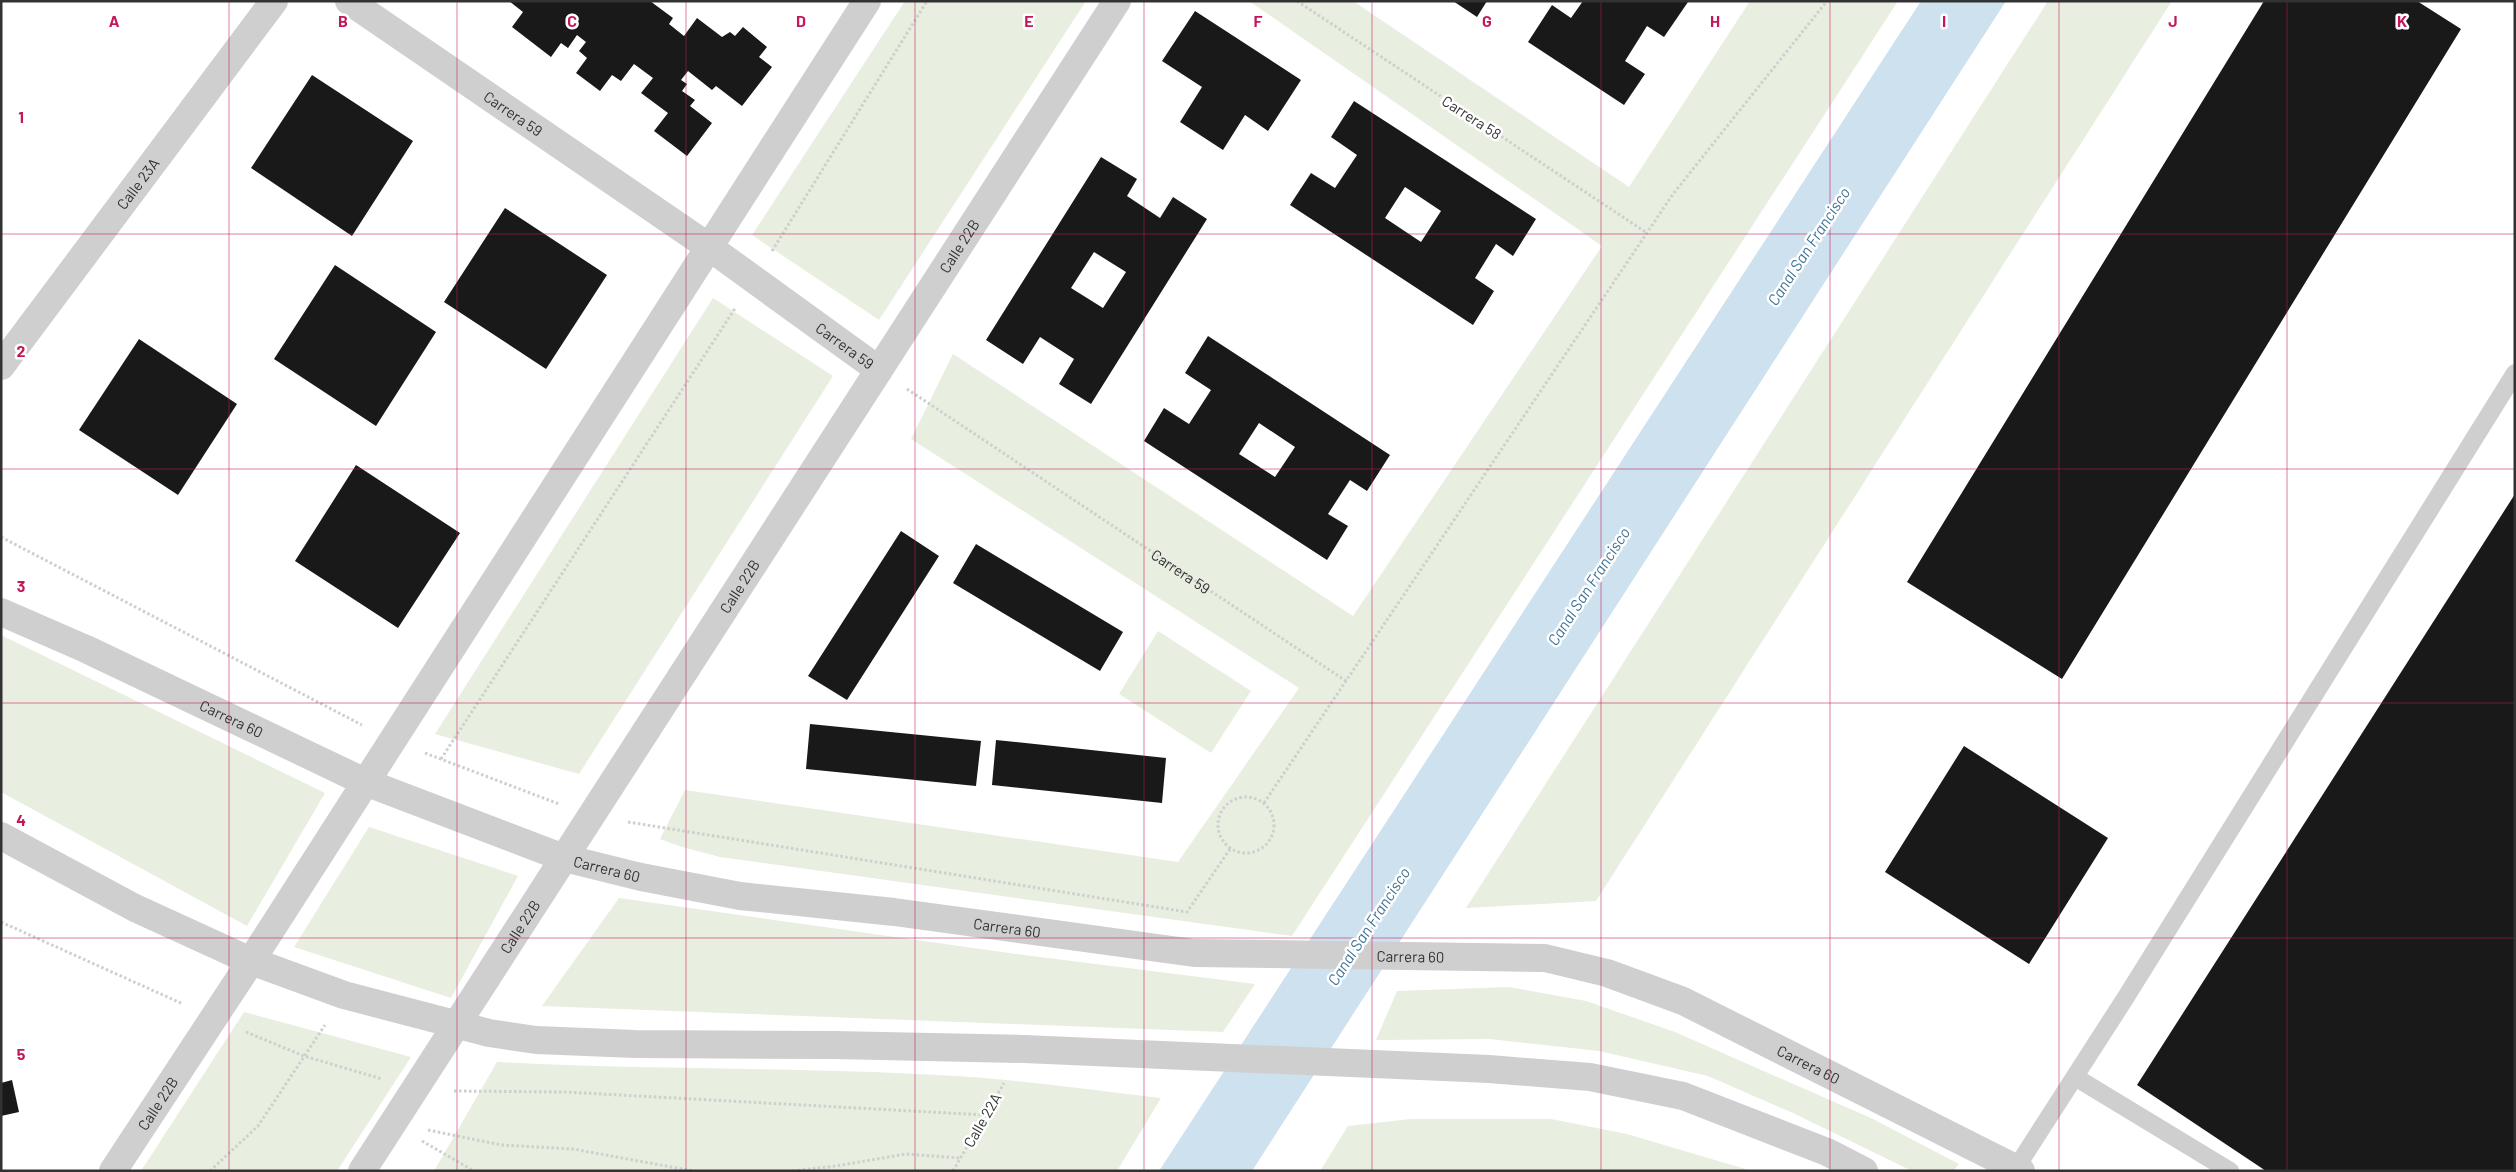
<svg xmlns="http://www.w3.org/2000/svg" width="2516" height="1172" viewBox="0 0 2516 1172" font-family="Barlow,sans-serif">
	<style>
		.green { fill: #e8eee0 }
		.water { fill: #cde1ee }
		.building { fill: #191919; fill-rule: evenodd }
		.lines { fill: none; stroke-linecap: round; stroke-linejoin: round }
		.path { stroke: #cfcfcf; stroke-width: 3; stroke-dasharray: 2.5 2.5; stroke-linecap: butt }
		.service { stroke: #cfcfcf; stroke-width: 18 }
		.minor { stroke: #cfcfcf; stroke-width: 28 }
		.tertiary { stroke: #cfcfcf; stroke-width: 28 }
		.grid { fill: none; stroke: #c2185b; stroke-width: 1; stroke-opacity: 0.55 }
		.labels { text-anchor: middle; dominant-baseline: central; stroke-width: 5; stroke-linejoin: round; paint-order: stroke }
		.street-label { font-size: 15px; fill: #323232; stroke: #fff }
		.water-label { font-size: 16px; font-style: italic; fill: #3e7396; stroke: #fff }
		.grid-label { font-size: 16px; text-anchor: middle; font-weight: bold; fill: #c2185b; stroke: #fff; stroke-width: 5; stroke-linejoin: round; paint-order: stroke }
	</style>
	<rect width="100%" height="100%" fill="#fff"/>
	<!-- green -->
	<path class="green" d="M905,1H1086L879,320L752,235Z
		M1249,1H1353L1629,187L1750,1H1898L1292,936L720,857L682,847L660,839L685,790L1178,862L1299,688L911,439L953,354L1353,616L1602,246Z
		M2048,1H2172L1596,901L1466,908Z
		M713,298L833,376L579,774L435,734Z
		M1158,631L1251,691L1211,753L1119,694Z
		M1,635L325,793L247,926L1,792Z
		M369,827L518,876L451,998L294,947Z
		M619,898L1016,954L1255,984L1223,1032L542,1006Z
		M1509,987L1586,1001L1675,1032L1873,1119L1959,1164L1953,1171H1912L1795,1114L1708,1076L1599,1051L1490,1039L1376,1040L1397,991Z
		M244,1012L411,1057L337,1171H141Z
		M497,1062C659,1071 822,1066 984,1078C1043,1083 1102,1091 1161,1098L1117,1171H434Z
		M1411,1119H1551L1627,1134L1752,1171H1320L1348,1126Z"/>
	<!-- water -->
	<path class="water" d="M1921,1H2006L1252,1171H1159Z"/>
	<!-- building -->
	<path class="building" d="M509,1H650L673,18L669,24L684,36L697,18L722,37L730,32L735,36L743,27L767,47L759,57L772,67L742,106L716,86L712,90L688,71L681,80L687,84L682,91L695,100L690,106L712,123L687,156L654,131L668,113L641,93L653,78L634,64L621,81L612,75L600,91L576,73L587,58L579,51L586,42L577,35L568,48L561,43L551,57L512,27L523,12Z
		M1453,1H1487L1477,17Z
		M1583,1L1688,2L1664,37L1647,26L1625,61L1645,74L1624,105L1528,42L1552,5L1571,18Z
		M2264,1H2417L2461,29L2062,679L1907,582Z
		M1195,11L1301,80L1268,131L1245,115L1223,150L1180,122L1202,87L1162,61Z
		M312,75L413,141L352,236L251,168Z
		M1354,101L1536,219L1513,256L1496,244L1475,278L1494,291L1473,325L1290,205L1311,173L1335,188L1357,155L1331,137ZM1405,187L1441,211L1421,242L1385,218Z
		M1101,157L1137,179L1127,196L1160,218L1173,197L1207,219L1091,404L1059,384L1074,359L1040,337L1023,364L986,340ZM1094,252L1126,272L1103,308L1071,288Z
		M505,208L607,275L546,369L444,302Z
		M335,265L436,332L376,426L274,359Z
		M1208,336L1390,455L1367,491L1350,480L1328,514L1348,526L1327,560L1144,441L1164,408L1189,424L1211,390L1185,373ZM1259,423L1295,447L1275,477L1239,454Z
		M139,339L237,404L178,495L79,430Z
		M356,465L460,533L398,628L295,561Z
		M2515,494V1171H2266L2137,1085Z
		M901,531L939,556L847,700L808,676Z
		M976,544L1123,632L1100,671L953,583Z
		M810,724L981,741L976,786L806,769Z
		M996,740L1166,758L1162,803L992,785Z
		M1964,746L2108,838L2029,964L1885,872Z
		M12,1080L19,1112L1,1116V1083Z"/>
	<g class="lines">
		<!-- path -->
		<g class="path">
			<path d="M1297,1L1647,233"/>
			<path d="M772,251L927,1"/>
			<path id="s1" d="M907,389L1346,681"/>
			<path d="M1,537L362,725"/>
			<path d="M425,753L559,804"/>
			<path d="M441,759L736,307"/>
			<circle cx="1246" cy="825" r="28"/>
			<path d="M1264,803L1673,194L1827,1"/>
			<path d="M628,822L1187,912L1230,849"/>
			<path d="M1,922L183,1004"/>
			<path d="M246,1032L304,1056L382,1079"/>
			<path d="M454,1091L565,1092L985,1115"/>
			<path d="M428,1130L502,1145L573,1149L693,1171"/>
			<path d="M422,1141L474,1171"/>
			<path d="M210,1171L258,1126L325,1025"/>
			<path d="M793,1171L836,1166L906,1154L960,1158"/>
			<path d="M953,1171L1004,1083"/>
		</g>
		<!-- service -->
		<path class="service" d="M2075,1077L2230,1171
			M2016,1168L2126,997L2515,373"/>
		<!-- minor -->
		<g class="minor">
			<path id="s2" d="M349,1L709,247L879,370"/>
			<path id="s3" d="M1,366L274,1"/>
			<path id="s4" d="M113,1171L251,961L867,1"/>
			<path id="s5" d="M362,1171L1117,1"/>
		</g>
		<!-- tertiary -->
		<g class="tertiary">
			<path id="s6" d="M1,612L86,649L365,782L564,858L641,877L740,896L894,912L1194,953L1545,958L1607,973L1683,1001L2021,1171"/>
			<path d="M1,836L135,908L251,961L344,995L489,1033L536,1040L635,1044L834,1045L1024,1049L1489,1069L1590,1077L1683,1096L1827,1152L1864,1171"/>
		</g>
	</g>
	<!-- grid -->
	<path class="grid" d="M229,1V1171M457,1V1171M686,1V1171M915,1V1171M1144,1V1171M1372,1V1171M1601,1V1171M1830,1V1171M2059,1V1171M2287,1V1171M1,234H2515M1,469H2515M1,703H2515M1,938H2515"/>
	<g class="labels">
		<!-- street labels -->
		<g class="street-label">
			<text stroke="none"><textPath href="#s2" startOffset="199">Carrera 59</textPath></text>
			<text transform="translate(1472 117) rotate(33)">Carrera 58</text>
			<text stroke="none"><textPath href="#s3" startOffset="228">Calle 23A</textPath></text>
			<text stroke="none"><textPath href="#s5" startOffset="1101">Calle 22B</textPath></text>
			<text stroke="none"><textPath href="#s2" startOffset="604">Carrera 59</textPath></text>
			<text stroke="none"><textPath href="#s1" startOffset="329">Carrera 59</textPath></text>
			<text stroke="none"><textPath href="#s5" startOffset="696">Calle 22B</textPath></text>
			<text stroke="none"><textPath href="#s6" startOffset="254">Carrera 60</textPath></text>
			<text stroke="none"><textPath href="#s6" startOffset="659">Carrera 60</textPath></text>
			<text stroke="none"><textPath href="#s5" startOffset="291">Calle 22B</textPath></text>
			<text stroke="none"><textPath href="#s6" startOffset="1064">Carrera 60</textPath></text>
			<text stroke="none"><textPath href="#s6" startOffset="1469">Carrera 60</textPath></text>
			<text stroke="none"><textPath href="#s6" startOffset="1889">Carrera 60</textPath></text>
			<text stroke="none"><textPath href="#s4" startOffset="81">Calle 22B</textPath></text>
			<text transform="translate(982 1120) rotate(-60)">Calle 22A</text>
		</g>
		<!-- water labels -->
		<g class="water-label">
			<text transform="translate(1808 246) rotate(-57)">Canal San Francisco</text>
			<text transform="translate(1588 586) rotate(-57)">Canal San Francisco</text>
			<text transform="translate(1368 926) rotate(-57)">Canal San Francisco</text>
		</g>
	</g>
	<g class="grid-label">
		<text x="114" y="27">A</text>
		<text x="343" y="27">B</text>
		<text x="572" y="27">C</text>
		<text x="801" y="27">D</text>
		<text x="1029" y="27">E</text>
		<text x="1258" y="27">F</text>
		<text x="1487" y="27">G</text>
		<text x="1715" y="27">H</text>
		<text x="1944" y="27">I</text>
		<text x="2173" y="27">J</text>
		<text x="2402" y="27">K</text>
		<text x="21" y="123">1</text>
		<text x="21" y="357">2</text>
		<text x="21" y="592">3</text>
		<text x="21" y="826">4</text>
		<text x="21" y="1060">5</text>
	</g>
	<!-- border -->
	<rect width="2516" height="1172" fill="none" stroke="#323232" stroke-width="5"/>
</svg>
